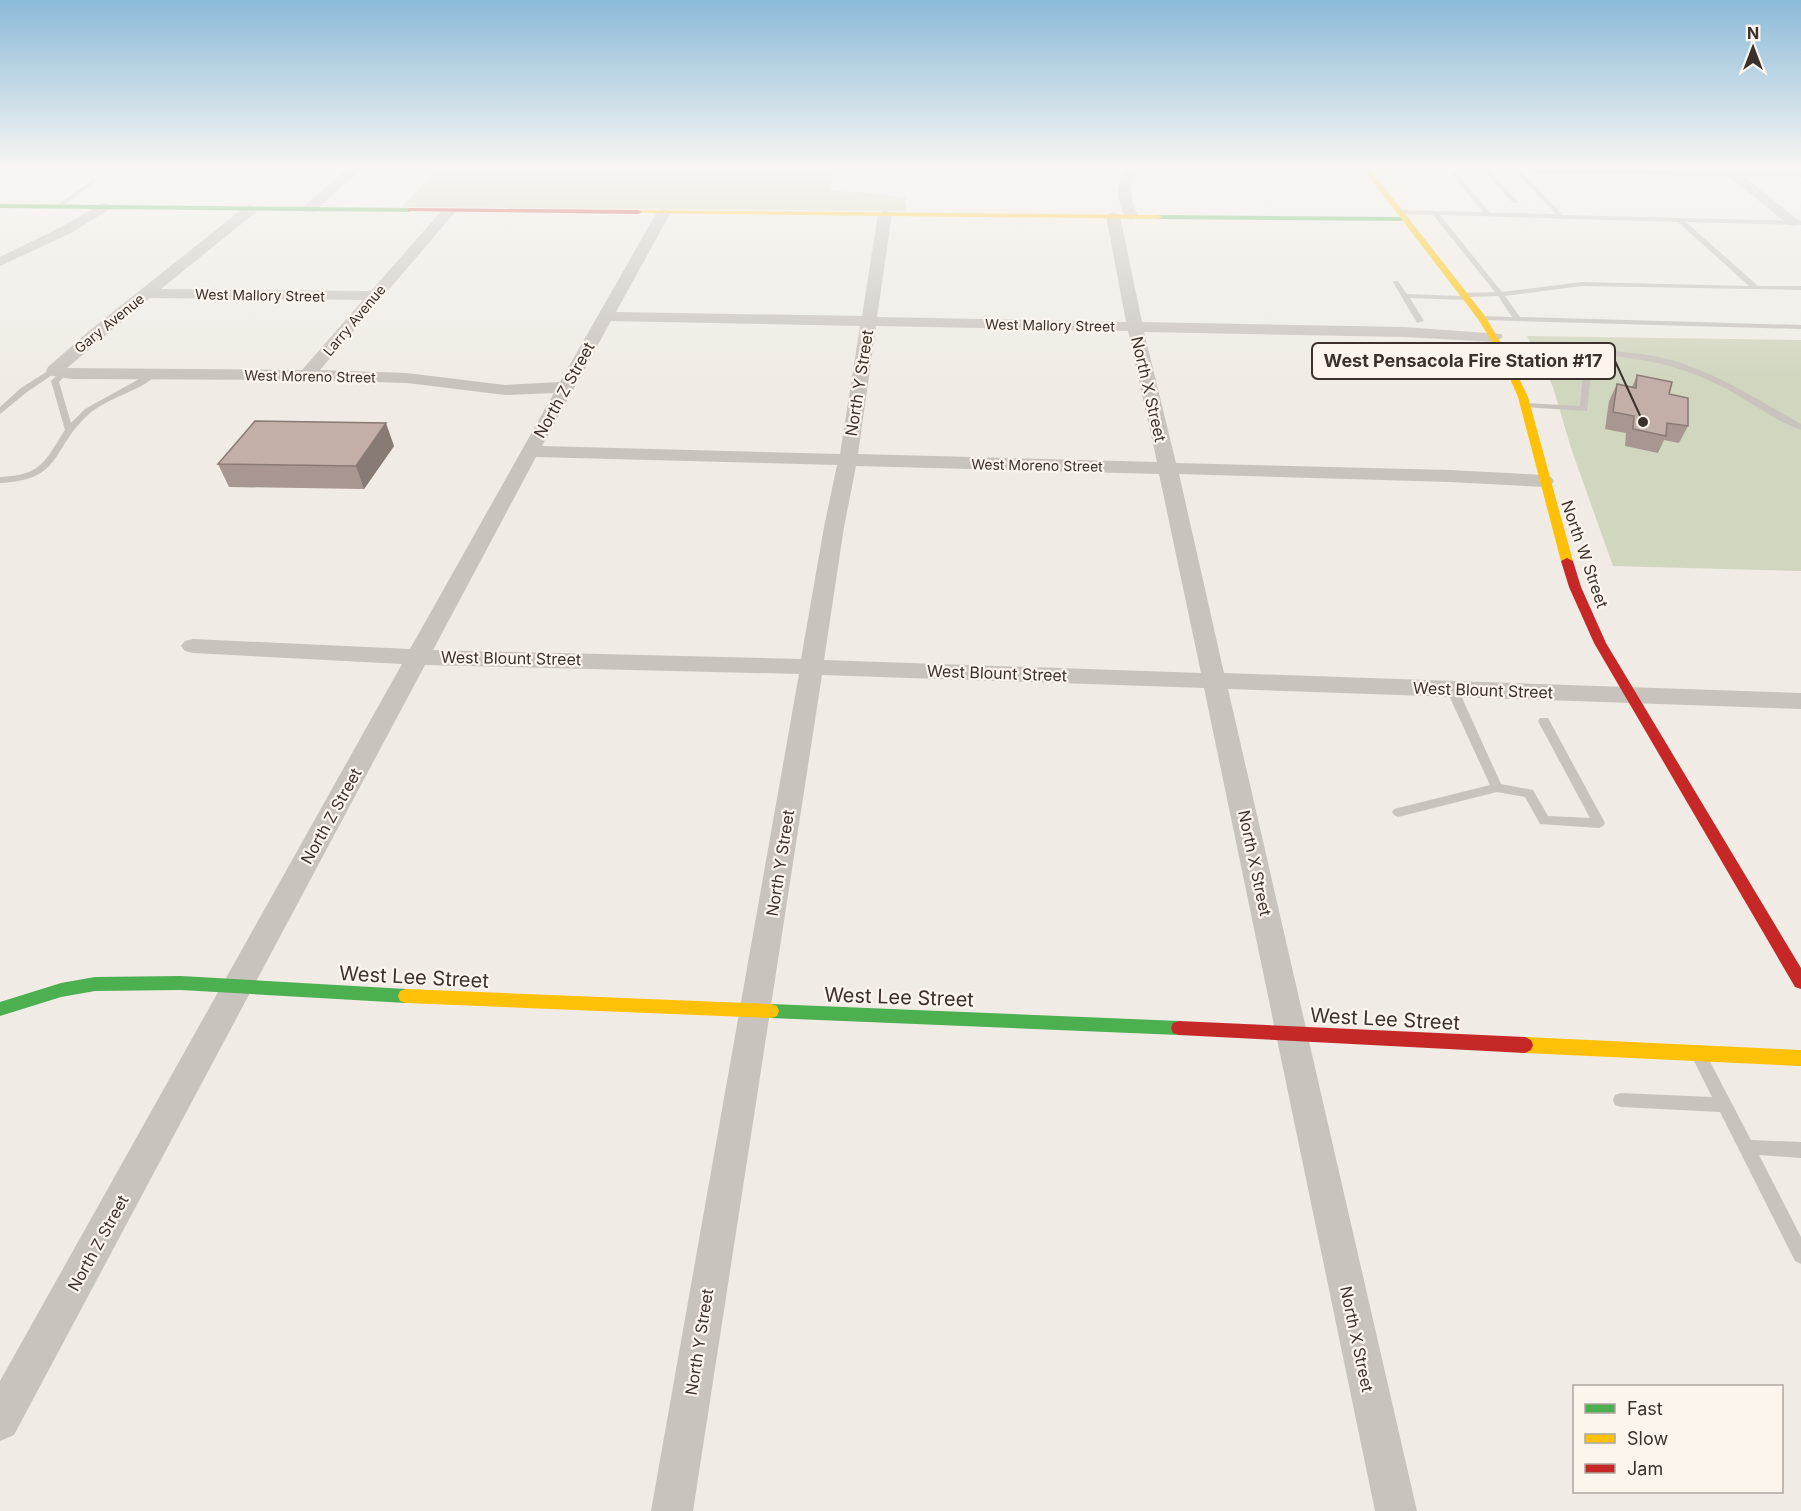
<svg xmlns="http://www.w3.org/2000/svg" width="1801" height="1511" viewBox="0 0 1801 1511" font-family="Inter,sans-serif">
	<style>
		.green { fill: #d1d6bf }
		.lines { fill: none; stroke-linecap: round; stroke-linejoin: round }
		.lane { fill: #c9c3be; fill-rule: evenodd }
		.street { fill: #c9c3be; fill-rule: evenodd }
		.fast { fill: #4caf50; fill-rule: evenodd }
		.slow { fill: #ffc107; fill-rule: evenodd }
		.jam { fill: #c62828; fill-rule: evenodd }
		.wall { fill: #a89690 }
		.shaded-wall { fill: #887a75 }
		.building { fill: #c3afa7; stroke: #887a75; stroke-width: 1.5 }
		.labels { text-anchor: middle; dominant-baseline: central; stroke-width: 4.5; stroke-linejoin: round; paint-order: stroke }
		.far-street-label { font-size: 14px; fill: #3b302b; stroke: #fbf5ee }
		.street-label { font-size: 16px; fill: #3b302b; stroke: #fbf5ee }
		.near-street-label { font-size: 20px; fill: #3b302b; stroke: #fbf5ee }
		.leader { fill: none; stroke: #3b302b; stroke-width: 2 }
		.callout-dot { fill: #3b302b; stroke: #fbf5ee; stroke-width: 2 }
		.callout { fill: #fbf5ee; stroke: #3b302b; stroke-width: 2 }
		.callout-label { font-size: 18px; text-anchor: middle; font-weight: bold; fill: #3b302b }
	</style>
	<rect width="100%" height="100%" fill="#f0ebe5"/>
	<!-- green -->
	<path class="green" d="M438,169H827L831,178V190L905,197L907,211L402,207Z
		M1527,336L1801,340V571L1613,566L1571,448L1553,387Z"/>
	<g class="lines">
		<!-- lane -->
		<path class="lane" d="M1447,169H1453L1490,213L1556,214L1513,169H1519L1563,215L1801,221V225L1686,222L1758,286H1801V290L1582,286L1505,296L1520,317L1801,325V329L1479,320L1478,318L1482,316L1512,317L1498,296L1469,297L1466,300L1410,298L1424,321L1417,323L1393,282L1394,281H1398L1407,294L1460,296L1463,293L1495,292L1433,215L1399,214L1396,212L1399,210L1483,212ZM1440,215L1678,222L1749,286L1582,282L1502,292Z
			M1482,169H1488L1517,201V203H1513Z
			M92,180L97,181L60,208H56V206Z
			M1498,346C1519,344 1542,348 1563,349C1598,350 1634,351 1668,359C1716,372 1758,400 1801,424V430C1775,421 1751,402 1727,389C1675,362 1629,355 1570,354L1591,373L1587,411L1522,407V403H1525L1580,406L1583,374L1561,353L1501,350L1497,348Z
			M51,369L58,371L27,392L0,414V407L21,388Z
			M60,372L67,374L59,382L71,423L85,409L150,373L157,375C138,392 109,397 89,414C50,449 64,480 0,483V477C42,475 44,462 65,430L51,381Z
			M1452,685L1458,689L1501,784L1533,790L1548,816L1590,818L1538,721L1540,718H1548L1605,823L1603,826L1599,828L1540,824L1525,797L1497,792L1398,817L1394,815L1392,812L1394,809L1490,785L1446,689Z
			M1701,1052L1706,1054L1751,1140L1801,1142V1158L1759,1155L1801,1237V1264L1795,1261L1720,1112L1621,1107L1615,1105L1613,1100L1615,1095L1621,1093L1712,1097L1693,1059L1696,1054Z"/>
		<!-- street -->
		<path class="street" d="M347,169H361L314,212H304L302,209L304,206Z
			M1126,169H1138C1127,185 1131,199 1138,216L1131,220L1124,216C1118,199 1114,185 1126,169Z
			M1530,169H1801V177L1743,176L1801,222L1794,226L1789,225L1728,176L1536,173Z
			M103,203L108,204L110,207L108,210L71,233L0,266V257L61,227Z
			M251,205L258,209L256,212L161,289L371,291L444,208H454L456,211L320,370L407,373L505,385L560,382L657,212L664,208L671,212L616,312L862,316L878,214L885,210L892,214L877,317L1126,322L1106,216L1113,212L1120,216L1142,322L1404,327L1501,334L1503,337L1495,342L1404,337L1144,332L1176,463L1450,470L1544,475L1551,477L1554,481L1551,485L1544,487L1450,482L1179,474L1224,673L1801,693V709L1228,689L1417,1511H1375L1204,688L822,675L693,1511H651L799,674L425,665L14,1435L0,1441V1381L402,664L193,653L185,651L181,646L185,641L193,639L410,649L554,393L505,395L407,383L307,380L71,379L48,375L46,371L48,367L89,331L246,206ZM150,298L363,300L302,370L67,368ZM611,321L860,326L840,454L542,446ZM876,326L1128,331L1157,462L858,454ZM536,457L837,465L824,527L801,659L433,650ZM856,466L1159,474L1201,673L824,660L844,527Z"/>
		<!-- fast -->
		<path class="fast" d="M0,204L409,208L412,210L409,212L0,208Z
			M1158,215L1404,217L1408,219L1404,221L1155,219L1154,217Z
			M181,976L406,989L412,991L414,996L412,1001L406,1003L181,990L95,991L61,997L0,1016V1002L61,983L95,977Z
			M771,1004L1179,1021L1185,1023L1187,1028L1185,1033L1179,1035L771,1018L765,1016L763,1011L765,1006Z"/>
		<!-- slow -->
		<path class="slow" d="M1363,169H1370L1485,316L1507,353L1528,397L1573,561L1571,563L1567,564L1561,561L1518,397L1499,353L1478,319Z
			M638,210L1158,215L1162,217L1158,219L636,213L634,212Z
			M406,989L771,1004L777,1006L779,1011L777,1016L771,1018L406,1003L400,1001L398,996L400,991Z
			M1525,1037L1801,1050V1066L1525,1053L1519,1050L1517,1045L1519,1040Z"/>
		<!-- jam -->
		<path class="jam" d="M409,208L638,210L642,212L638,214L407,211Z
			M1567,558L1573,561L1581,587L1606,643L1801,968V989L1795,987L1594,643L1569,587L1561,561Z
			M1179,1021L1525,1037L1531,1040L1533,1045L1531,1050L1525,1053L1179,1035L1173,1033L1171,1028L1173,1023Z"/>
	</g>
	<!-- wall -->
	<path class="wall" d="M1637,375L1669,394L1688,426L1679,443L1664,440L1658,453L1625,446L1626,433L1605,429L1609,401L1617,384L1632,387Z
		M394,446L364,489L229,487L218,464Z"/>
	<!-- shaded-wall -->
	<path class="shaded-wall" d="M386,423L394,446L364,489L356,466Z"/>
	<!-- building -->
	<path class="building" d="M1637,375L1672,382L1669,394L1688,398V426L1667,423L1666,436L1633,429L1634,416L1613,412L1617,384L1636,388Z
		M255,421L386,423L356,466L218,464Z"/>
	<!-- sky -->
	<linearGradient id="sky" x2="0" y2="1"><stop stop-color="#8bbad8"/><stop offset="0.44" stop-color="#f8f6f3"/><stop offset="1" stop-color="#f8f6f3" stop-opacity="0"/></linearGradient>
	<rect width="1801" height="381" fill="url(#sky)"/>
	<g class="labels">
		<!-- far-street labels -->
		<g class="far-street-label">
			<text transform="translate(260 295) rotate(1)">West Mallory Street</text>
			<text transform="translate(354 320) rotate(-50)">Larry Avenue</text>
			<text transform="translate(109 323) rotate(-39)">Gary Avenue</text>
			<text transform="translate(1050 325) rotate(1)">West Mallory Street</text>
			<text transform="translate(310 376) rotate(1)">West Moreno Street</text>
			<text transform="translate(1037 465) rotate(1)">West Moreno Street</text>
		</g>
		<!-- street labels -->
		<g class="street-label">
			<text transform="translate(859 383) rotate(-81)">North Y Street</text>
			<text transform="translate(1149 389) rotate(77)">North X Street</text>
			<text transform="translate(564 390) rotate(-61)">North Z Street</text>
			<text transform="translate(1585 554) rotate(71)">North W Street</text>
			<text transform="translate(511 658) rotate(1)">West Blount Street</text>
			<text transform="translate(997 673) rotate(2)">West Blount Street</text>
			<text transform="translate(1483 690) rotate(2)">West Blount Street</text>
			<text transform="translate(331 816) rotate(-61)">North Z Street</text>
			<text transform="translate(780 863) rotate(-81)">North Y Street</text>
			<text transform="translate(1255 863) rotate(78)">North X Street</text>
			<text transform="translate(98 1243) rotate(-61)">North Z Street</text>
			<text transform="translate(1357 1339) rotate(78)">North X Street</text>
			<text transform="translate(699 1342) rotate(-81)">North Y Street</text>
		</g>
		<!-- near-street labels -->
		<g class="near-street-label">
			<text transform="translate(414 977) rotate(3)">West Lee Street</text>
			<text transform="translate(899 997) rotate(2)">West Lee Street</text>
			<text transform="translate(1385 1019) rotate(3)">West Lee Street</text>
		</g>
	</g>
	<!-- callouts -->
	<path class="leader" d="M1643 422L1615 361"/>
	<circle class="callout-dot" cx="1643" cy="422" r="6"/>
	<rect class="callout" x="1312" y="343" width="303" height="36" rx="6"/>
	<g class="callout-label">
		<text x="1463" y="367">West Pensacola Fire Station #17</text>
	</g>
	<!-- legend -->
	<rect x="1573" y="1385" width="210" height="108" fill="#fbf5ee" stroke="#aea6a0" stroke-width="1.5"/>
	<rect x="1585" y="1404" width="30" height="9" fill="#4caf50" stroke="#aea6a0" stroke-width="1.5"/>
	<text x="1627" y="1415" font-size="18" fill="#3b302b">Fast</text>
	<rect x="1585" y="1434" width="30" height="9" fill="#ffc107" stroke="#aea6a0" stroke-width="1.5"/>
	<text x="1627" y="1445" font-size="18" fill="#3b302b">Slow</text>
	<rect x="1585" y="1464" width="30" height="9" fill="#c62828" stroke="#aea6a0" stroke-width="1.5"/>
	<text x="1627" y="1475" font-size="18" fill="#3b302b">Jam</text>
	<!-- north arrow -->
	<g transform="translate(1753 48)" stroke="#fbf5ee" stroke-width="4.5" paint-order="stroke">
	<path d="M0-4.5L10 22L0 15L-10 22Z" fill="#3b302b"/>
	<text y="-9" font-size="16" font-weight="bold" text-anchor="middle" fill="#3b302b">N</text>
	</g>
</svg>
